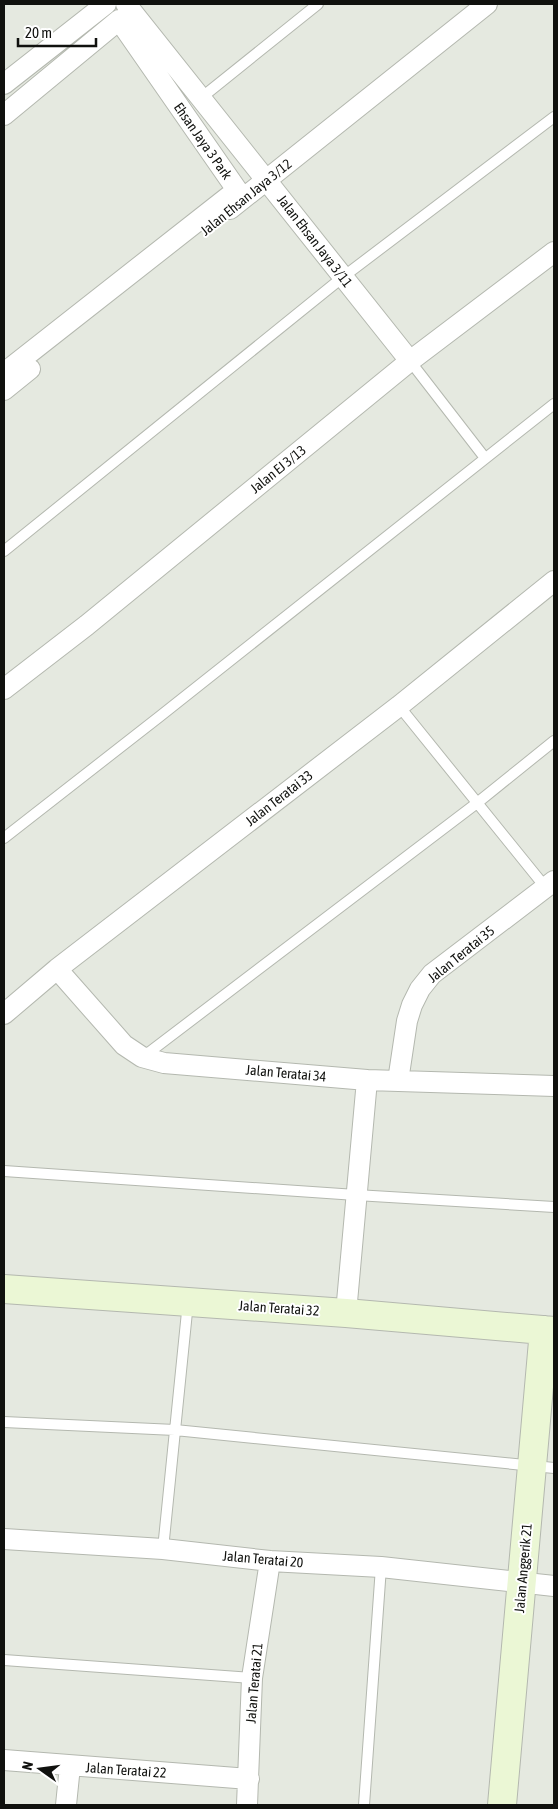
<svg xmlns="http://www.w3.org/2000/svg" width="558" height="1809" viewBox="0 0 558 1809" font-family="'Asap Condensed',sans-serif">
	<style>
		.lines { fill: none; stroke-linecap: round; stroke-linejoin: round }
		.lane-casing { stroke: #b4b8af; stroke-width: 12 }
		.street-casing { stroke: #b4b8af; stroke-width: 22 }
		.secondary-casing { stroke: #b4b8af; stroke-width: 30 }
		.lane { stroke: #fff; stroke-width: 10 }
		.street { stroke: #fff; stroke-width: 20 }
		.secondary { stroke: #ebf7d5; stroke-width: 28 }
		.labels { text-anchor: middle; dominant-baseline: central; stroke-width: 4; stroke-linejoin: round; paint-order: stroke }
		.street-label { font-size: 14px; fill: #10110e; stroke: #fff }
	</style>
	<rect width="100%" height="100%" fill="#e5e9e0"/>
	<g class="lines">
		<!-- lane casing -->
		<g class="lane-casing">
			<path id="lane" d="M201,98L318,4
				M410,361L485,458
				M4,551L343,277L554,117
				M399,706L546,888
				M4,838L159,717L554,404
				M143,1057L477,803L554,741
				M4,1171L356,1195L554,1207
				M4,1422L175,1430L554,1468
				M163,1549L188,1302
				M4,1660L252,1678
				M364,1805L381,1567"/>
		</g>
		<!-- street casing -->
		<g class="street-casing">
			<path id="street" d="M126,4L410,361
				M4,84L106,4
				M4,115L119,20L237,190L4,373
				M230,209L487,4
				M4,390L30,369
				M4,689L87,625L410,361L554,252
				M57,969L124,1045L142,1057L164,1063L367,1080L554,1086
				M4,1014L57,969L399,706L554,581
				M398,1081L407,1021L412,1005L420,989L432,974L554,881
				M346,1313L367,1080
				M4,1539L163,1549L270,1561L381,1567L554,1586
				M4,1760L249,1779
				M66,1805L70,1766
				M247,1805L252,1678L270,1561"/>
		</g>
		<!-- secondary casing -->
		<g class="secondary-casing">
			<path id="secondary" d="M4,1289L346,1313L554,1331
				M502,1805L544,1330"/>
		</g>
		<!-- lane -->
		<use href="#lane" class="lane"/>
		<!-- street -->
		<use href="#street" class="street"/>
		<!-- secondary -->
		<use href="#secondary" class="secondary"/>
	</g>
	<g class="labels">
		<!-- street labels -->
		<g class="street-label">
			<text transform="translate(203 141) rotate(55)">Ehsan Jaya 3 Park</text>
			<text transform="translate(246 197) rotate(-39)">Jalan Ehsan Jaya 3/12</text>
			<text transform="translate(315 241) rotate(52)">Jalan Ehsan Jaya 3/11</text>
			<text transform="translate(278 469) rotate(-39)">Jalan EJ 3/13</text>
			<text transform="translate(279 798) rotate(-38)">Jalan Teratai 33</text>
			<text transform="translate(461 954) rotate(-39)">Jalan Teratai 35</text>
			<text transform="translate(286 1073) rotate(5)">Jalan Teratai 34</text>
			<text transform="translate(279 1308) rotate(4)">Jalan Teratai 32</text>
			<text transform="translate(263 1559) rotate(5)">Jalan Teratai 20</text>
			<text transform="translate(523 1568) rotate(-85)">Jalan Anggerik 21</text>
			<text transform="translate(254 1683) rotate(-85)">Jalan Teratai 21</text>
			<text transform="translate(126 1770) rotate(4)">Jalan Teratai 22</text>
		</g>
	</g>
	<!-- border -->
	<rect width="558" height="1809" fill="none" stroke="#10110e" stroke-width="10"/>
	<!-- north arrow -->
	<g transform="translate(40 1769) rotate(284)" stroke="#ffffff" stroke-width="4" paint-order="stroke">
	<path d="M0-4L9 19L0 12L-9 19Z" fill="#10110e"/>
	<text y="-8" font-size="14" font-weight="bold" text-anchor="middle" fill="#10110e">N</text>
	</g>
	<!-- scale -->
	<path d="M18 38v8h78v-8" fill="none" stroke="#10110e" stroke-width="2.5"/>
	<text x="25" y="38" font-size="15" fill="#10110e" stroke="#ffffff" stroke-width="4" paint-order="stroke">20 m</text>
</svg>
